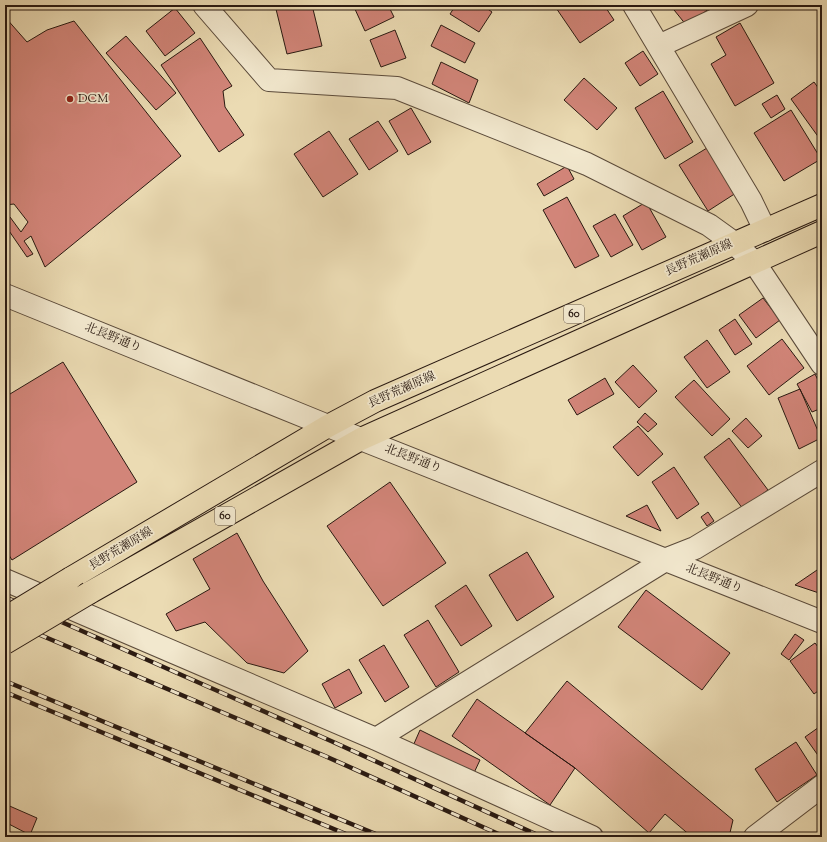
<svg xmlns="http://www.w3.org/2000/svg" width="827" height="842" viewBox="0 0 827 842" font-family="'Sorts Mill Goudy','Noto Serif JP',serif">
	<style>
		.building { fill: #d28579; stroke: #291911 }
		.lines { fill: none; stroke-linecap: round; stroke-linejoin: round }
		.minor-casing { stroke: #5a4a3a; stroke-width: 24 }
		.major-casing { stroke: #291911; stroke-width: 24 }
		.minor { stroke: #f2e8ce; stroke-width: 22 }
		.major { stroke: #ebdbb3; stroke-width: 22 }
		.rail-casing { stroke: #291911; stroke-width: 4.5 }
		.rail { stroke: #f2e8ce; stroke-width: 3; stroke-dasharray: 9; stroke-linecap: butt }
		.major-bridge-casing { stroke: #291911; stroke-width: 24; stroke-linecap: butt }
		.major-bridge { stroke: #ebdbb3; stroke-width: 22 }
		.poi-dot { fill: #8f2418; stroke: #f2e8ce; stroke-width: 1.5 }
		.labels { text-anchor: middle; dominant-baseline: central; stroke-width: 3.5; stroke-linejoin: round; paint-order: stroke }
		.shield { fill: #f2e8ce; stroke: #65574a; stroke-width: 1 }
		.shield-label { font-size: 11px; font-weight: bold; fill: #291911 }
		.poi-label { font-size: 12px; fill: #291911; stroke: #f2e8ce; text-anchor: start }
		.street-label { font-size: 12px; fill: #291911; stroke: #f2e8ce }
	</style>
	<rect width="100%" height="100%" fill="#ebdbb3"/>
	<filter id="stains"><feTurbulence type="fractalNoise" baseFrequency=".005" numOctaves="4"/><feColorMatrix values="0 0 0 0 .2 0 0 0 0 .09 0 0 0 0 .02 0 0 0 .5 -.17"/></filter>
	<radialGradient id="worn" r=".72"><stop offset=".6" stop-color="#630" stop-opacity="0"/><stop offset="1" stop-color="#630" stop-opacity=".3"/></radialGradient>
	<!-- building -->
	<path class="building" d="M275,5H312L322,46L287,54Z
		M359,5H388L394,17L365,31L354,7Z
		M456,5H482L492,12L479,32L450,14Z
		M554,5H604L614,20L580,43Z
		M670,5H709L711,7L687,26Z
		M175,8L195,33L165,56L146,31Z
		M5,17L27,42L47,30L74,21L181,156L45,267L31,236L24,241L33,254L27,257L5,225V220L10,217L21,232L28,222L14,204L5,205Z
		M740,23L774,83L735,106L711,64L726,55L716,37Z
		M441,25L475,43L465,63L431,46Z
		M395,30L406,58L381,67L370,40Z
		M822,31V40L818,35Z
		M126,36L176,93L156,110L106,53Z
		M200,38L232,86L223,91L225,107L244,135L219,152L161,65Z
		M643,51L658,74L640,86L625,63Z
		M441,62L478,80L469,103L432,84Z
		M584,78L617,108L597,130L564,100Z
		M814,82L822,93V142L791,99Z
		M663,91L693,142L665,159L635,108Z
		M777,95L785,109L771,118L762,104Z
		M411,108L431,142L408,155L389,121Z
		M791,110L821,159L784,181L754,133Z
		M378,121L398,151L369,170L349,139Z
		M329,131L358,174L323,197L294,154Z
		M707,148L736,193L708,211L679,165Z
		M567,166L574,179L544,196L537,184Z
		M567,197L599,256L575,268L543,210Z
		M646,202L666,237L642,250L623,216Z
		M615,214L633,245L611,257L593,226Z
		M763,298L780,320L756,338L739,315Z
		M735,319L752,344L735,355L719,330Z
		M782,339L804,368L769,395L747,366Z
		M707,340L730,372L707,388L684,357Z
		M63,362L137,482L12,560L5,549V397Z
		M633,365L657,391L639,408L615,382Z
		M815,374L822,388V408L812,412L797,384Z
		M605,378L614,394L577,415L568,400Z
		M694,380L730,419L712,436L675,397Z
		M800,389L821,438L799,449L778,398Z
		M645,413L657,424L648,432L637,422Z
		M746,418L762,436L748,448L732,431Z
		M638,426L663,454L638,476L613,447Z
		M729,438L768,490L743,509L704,457Z
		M674,467L699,504L677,519L652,482Z
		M390,482L446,563L383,606L327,526Z
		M647,505L661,531L626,516Z
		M708,512L714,521L707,526L701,517Z
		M237,533L263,581L308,651L284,673L247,663L205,622L176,631L166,614L210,589L193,559Z
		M527,552L554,597L517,621L489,575Z
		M820,568H822V594L795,585Z
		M466,585L492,626L461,646L435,606Z
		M646,590L730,653L702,690L618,627Z
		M428,620L459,672L436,687L404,635Z
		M795,634L804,640L789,660L781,654Z
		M815,643L822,652V688L814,694L790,661Z
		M384,645L409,687L385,702L359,660Z
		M349,669L362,693L335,708L322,684Z
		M567,681L733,820L729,837H692L665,814L649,833L575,768L525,733Z
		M477,699L575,768L550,805L452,736Z
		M822,725V761L805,737Z
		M420,730L480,760L473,775L413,746Z
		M796,742L817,775L777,802L755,769Z
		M5,804L37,818L30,835L5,822Z"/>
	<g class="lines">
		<!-- minor casing -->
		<g class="minor-casing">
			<path id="minor" d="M204,5L269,80L397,88L587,164L709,225L734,243L754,262L822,364
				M634,5L751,201L765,230
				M659,46L747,5
				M5,295L328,426L822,622
				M5,580L376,739L592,837
				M376,739L667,559L695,548L822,471
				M755,837L822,786"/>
		</g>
		<!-- major casing -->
		<g class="major-casing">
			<path id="major" d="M71,578L328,426L375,401L822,205
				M89,593L361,439L822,232"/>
		</g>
		<!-- minor -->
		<use href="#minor" class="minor"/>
		<!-- major -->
		<use href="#major" class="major"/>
		<!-- rail casing -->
		<g class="rail-casing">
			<path id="rail" d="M5,597L331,741L542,837
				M5,620L325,756L505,837
				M5,681L383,837
				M5,692L353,837"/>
		</g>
		<!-- rail -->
		<use href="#rail" class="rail"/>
		<!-- major-bridge casing -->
		<g class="major-bridge-casing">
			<path id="major-bridge" d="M5,618L71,578
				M5,643L89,593"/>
		</g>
		<!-- major-bridge -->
		<use href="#major-bridge" class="major-bridge"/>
	</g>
	<!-- markers -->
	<circle class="poi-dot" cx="70" cy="99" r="4"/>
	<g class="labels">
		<!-- shield labels -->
		<g class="shield">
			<rect x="564" y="305" width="20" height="18" rx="3"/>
			<rect x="215" y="507" width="20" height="18" rx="3"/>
		</g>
		<g class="shield-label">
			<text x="574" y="314">60</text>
			<text x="225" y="516">60</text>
		</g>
		<!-- poi labels -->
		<g class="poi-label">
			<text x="78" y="99">DCM</text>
		</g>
		<!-- street labels -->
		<g class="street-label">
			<text transform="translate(699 258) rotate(-24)">長野荒瀬原線</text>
			<text transform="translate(113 338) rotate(22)">北長野通り</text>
			<text transform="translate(402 390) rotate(-24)">長野荒瀬原線</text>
			<text transform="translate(413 459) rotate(21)">北長野通り</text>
			<text transform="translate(121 549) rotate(-31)">長野荒瀬原線</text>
			<text transform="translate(714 579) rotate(22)">北長野通り</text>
		</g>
	</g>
	<!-- margin -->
	<rect width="827" height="842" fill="none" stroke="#ebdbb3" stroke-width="20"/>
	<rect x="6" y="6" width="815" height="830" fill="none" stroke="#291911" stroke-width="2"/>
	<rect x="10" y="10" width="807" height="822" fill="none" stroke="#291911"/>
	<rect width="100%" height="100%" filter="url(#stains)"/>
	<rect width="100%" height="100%" fill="url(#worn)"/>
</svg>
